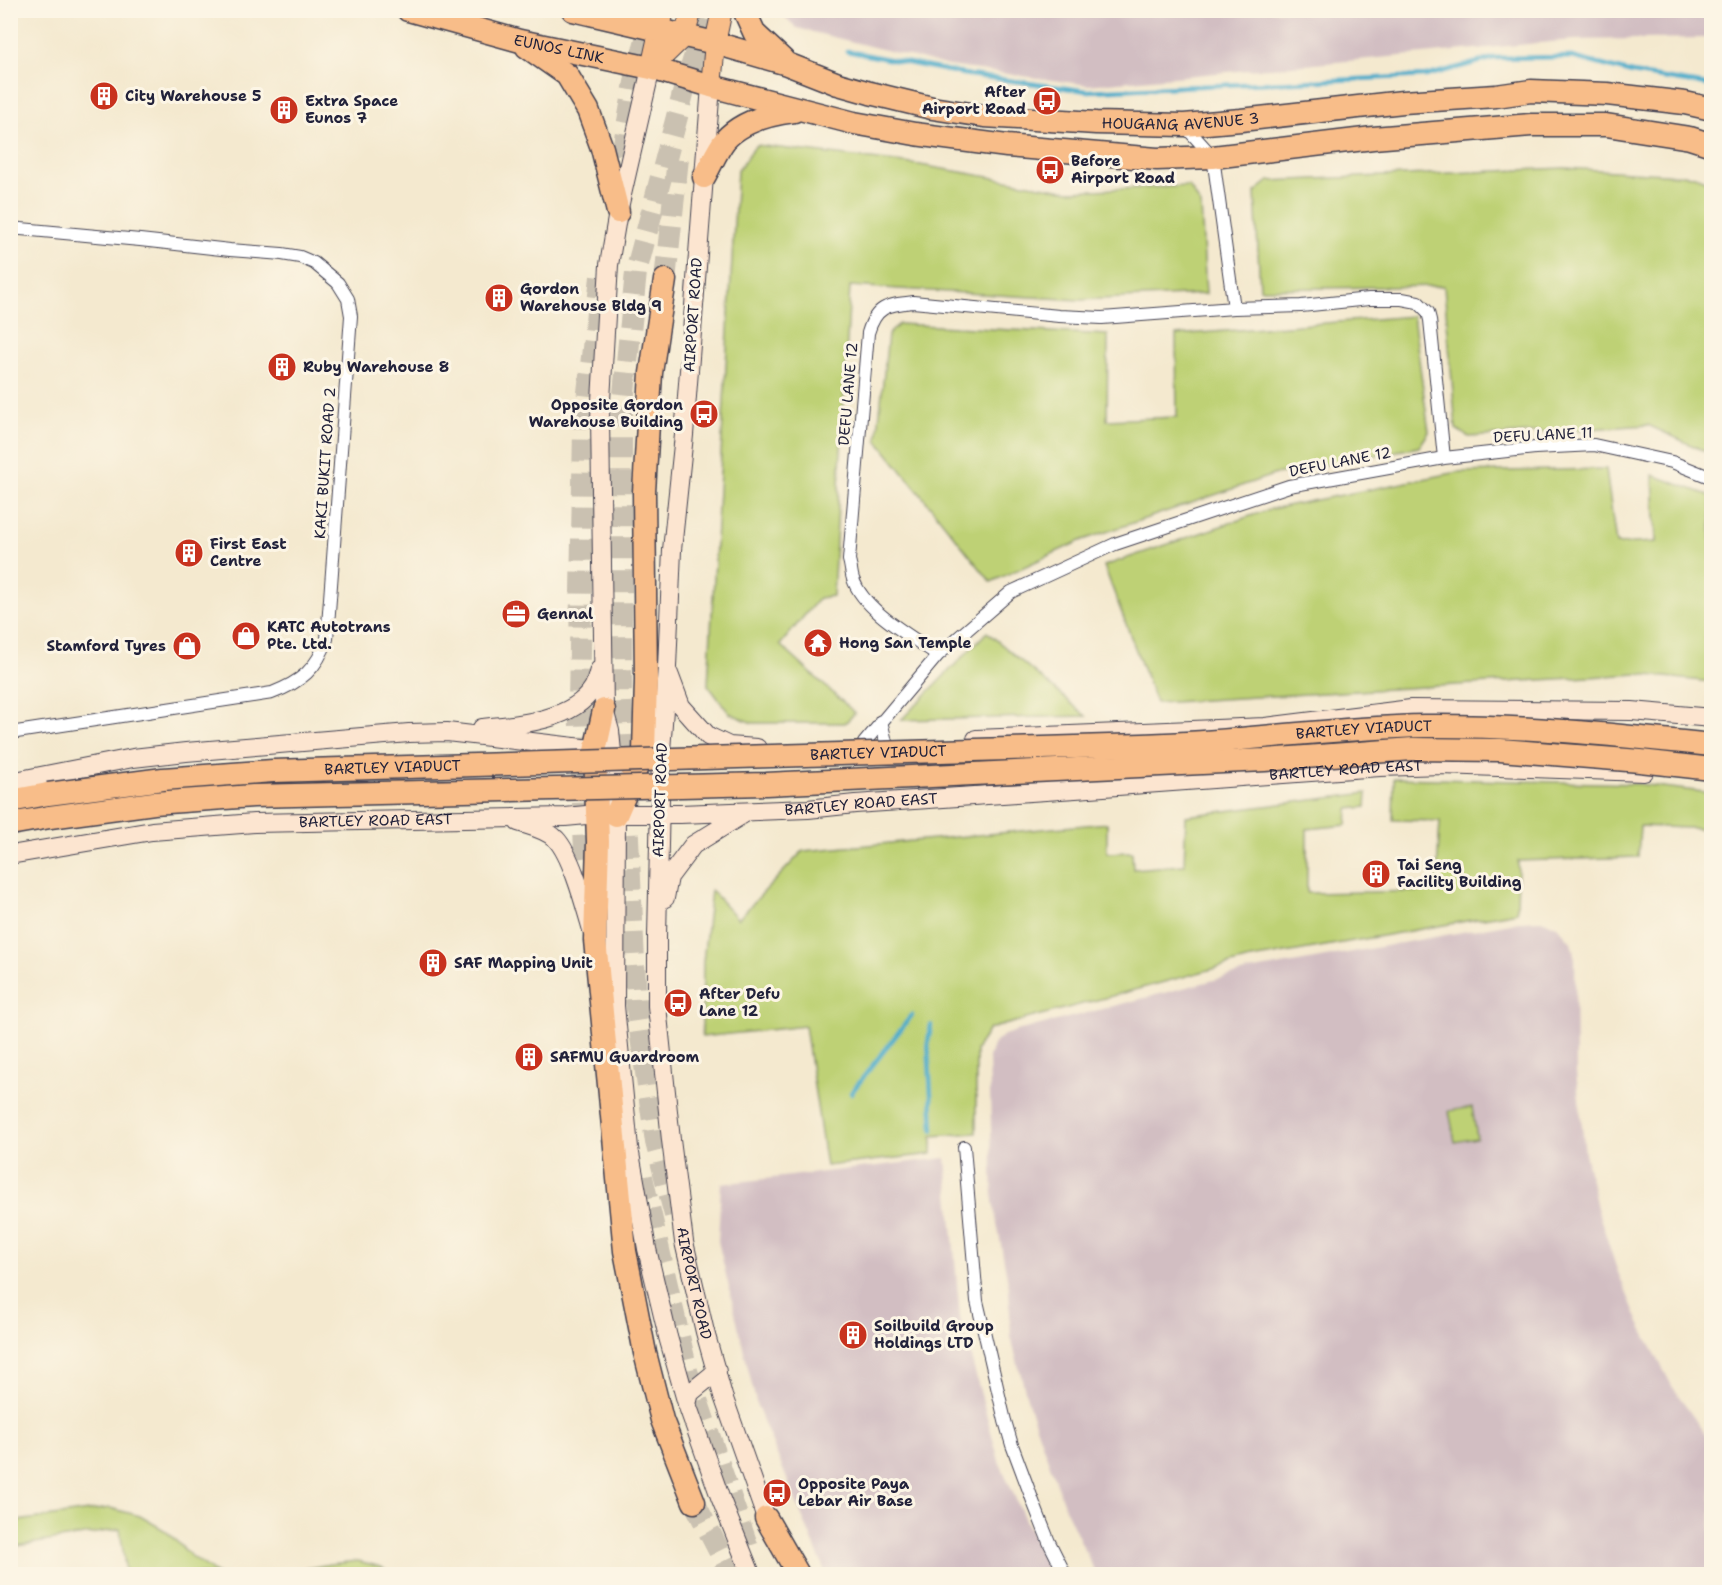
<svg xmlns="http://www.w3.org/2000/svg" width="1722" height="1585" viewBox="0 0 1722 1585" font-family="'Shantell Sans',sans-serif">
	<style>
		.industrial { fill: #d2bec2 }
		.green { fill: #bed175; stroke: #707a58; stroke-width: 1.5 }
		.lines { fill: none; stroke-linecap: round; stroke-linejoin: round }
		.stream { stroke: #4bacca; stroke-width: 4.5 }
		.highway-tunnel { stroke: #cac1b1; stroke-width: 22; stroke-dasharray: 22 11; stroke-linecap: butt }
		.street-casing { stroke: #424051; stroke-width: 14 }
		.secondary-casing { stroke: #424051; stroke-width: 20 }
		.primary-casing { stroke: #424051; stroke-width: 22 }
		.highway-casing { stroke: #424051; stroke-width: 25 }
		.street { stroke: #fff; stroke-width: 12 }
		.secondary { stroke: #fce5d0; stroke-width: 18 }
		.primary { stroke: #f8bd89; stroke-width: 20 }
		.highway { stroke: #f8bd89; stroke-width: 22 }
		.highway-bridge-casing { stroke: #424051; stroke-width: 25; stroke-linecap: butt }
		.highway-bridge { stroke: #f8bd89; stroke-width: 22 }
		.labels { text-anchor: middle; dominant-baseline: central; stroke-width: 6; stroke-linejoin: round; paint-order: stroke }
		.street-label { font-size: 15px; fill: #22223b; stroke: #fcf5e5 }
		.poi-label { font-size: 15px; font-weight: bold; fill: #22223b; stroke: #fcf5e5; text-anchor: start }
	</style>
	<rect width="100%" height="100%" fill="#fcf5e5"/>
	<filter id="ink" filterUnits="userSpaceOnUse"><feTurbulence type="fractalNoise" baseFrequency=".0167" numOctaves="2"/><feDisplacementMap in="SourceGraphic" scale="12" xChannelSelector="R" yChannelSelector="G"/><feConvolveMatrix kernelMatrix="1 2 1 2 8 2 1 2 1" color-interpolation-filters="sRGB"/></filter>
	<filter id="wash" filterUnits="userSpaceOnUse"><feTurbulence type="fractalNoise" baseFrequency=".008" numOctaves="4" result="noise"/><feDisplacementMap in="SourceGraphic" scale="24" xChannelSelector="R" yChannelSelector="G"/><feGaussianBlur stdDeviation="1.35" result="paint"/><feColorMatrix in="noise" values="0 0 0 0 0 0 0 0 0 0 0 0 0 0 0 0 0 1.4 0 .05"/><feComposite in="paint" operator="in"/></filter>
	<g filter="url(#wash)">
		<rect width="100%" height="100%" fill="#f4e9cf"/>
		<!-- industrial -->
		<path class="industrial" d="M1711,10V39L1706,38L1573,40L1088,85L949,66L797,28L778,11Z
			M1541,920L1557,926L1571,942L1575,959L1576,1073L1585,1153L1597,1208L1617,1270L1639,1323L1672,1386L1711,1443V1574H1096L1065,1508L1030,1409L1011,1338L1009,1288L993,1202L989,1057L993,1045L1004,1035L1017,1031L1249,971L1522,921Z
			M946,1158L960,1317L999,1461L1049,1574H826L757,1406L718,1241L721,1184Z"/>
		<!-- green -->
		<path class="green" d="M756,145L920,165L1069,191L1189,186L1201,205L1206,294L1080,300L850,286L833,596L819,598L780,645L855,713L845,723H752L729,713L708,685L737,171Z
			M1565,168L1696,176L1711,183V454L1648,425L1469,437L1456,429L1444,286L1260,289L1255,192L1269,181Z
			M1413,316L1429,432L1419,447L1276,474L1080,541L991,582L877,440L888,335L899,324L1108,335L1107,420L1177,417L1176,335Z
			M1606,469L1616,544L1656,542L1653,475L1711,496V682L1638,674L1156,703L1104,566L1271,509L1458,472Z
			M987,632L1086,716L901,720Z
			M1394,778L1639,784L1711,793V829L1640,826L1638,857L1518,861L1517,912L1246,960L989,1029L976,1050V1133L932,1136V1154L826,1166L805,1026L702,1037L703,962L711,890L738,919L803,851L1107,823V853L1132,852L1133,869L1184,865L1186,816L1367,793L1366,807L1348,809L1347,825L1307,829V893L1436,891L1440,821L1393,820Z
			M1472,1107L1477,1138L1455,1142L1449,1111Z
			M110,1508L140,1516L166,1531L190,1555L217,1574H126L120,1529L11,1547V1522Z
			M358,1561L381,1567L394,1574H279L330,1564Z"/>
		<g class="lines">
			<!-- stream -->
			<path class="stream" d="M847,51L969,75L1088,91L1426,76L1494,58L1572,57L1632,73L1712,86
				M931,1025L928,1042L933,1130
				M851,1093L912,1015"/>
		</g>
	</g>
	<g filter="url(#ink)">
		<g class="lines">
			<!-- highway-tunnel -->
			<path class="highway-tunnel" d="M616,188L636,77L654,10
				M665,280L679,149
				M591,890L585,853L579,702L584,428L601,277
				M642,1177L687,1371L748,1548
				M675,1215L656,1142L636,1002L621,695V423L636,272L684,90L709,10
				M694,1502L731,1574"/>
			<!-- street casing -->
			<g class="street-casing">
				<path id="street" d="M1184,125L1213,157L1234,308
					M10,228L140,240L230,250L282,254L300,257L314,263L338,283L348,299L351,316L327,639C317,669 301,682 272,693L10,733
					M938,655C911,636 864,611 853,579C851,573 851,566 849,560L868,333C876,306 887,305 913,302L1059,316L1102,318L1234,308L1301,306L1369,299H1402L1418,302L1428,312L1430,320L1444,458
					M881,721L886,742
					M864,743L938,655L1011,592L1115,544L1289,486L1444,458L1535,448L1594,445L1672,462L1712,478
					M964,1147L977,1301L1005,1421L1012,1445L1034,1504L1049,1542L1065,1574"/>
			</g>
			<!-- secondary casing -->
			<g class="secondary-casing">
				<g id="secondary">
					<path d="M651,68L618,212L609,265L600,417L604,710L610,731L612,752L616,815L615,1006L629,1148L637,1192L647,1249L668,1337L687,1404L720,1497L751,1574"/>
					<path id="s1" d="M711,86L684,435L672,550L667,667L661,751L657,937V1006L671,1140L684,1242L705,1332L723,1396L770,1529"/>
					<path d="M669,674L681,706L708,736L729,746L757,748"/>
					<path d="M482,728C517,725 573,721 593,688C596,683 597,676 599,670"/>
					<path d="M976,739L1265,727L1411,709L1632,711L1712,718"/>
					<path d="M10,782L133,758L186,752L409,733L447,732L608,751"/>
					<path d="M518,822C530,826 546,829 556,839C572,856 585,906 592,930"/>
					<path id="s2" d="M10,855L152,831L254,823L565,817L597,814H680L808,809L855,804L1090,788L1380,767L1442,765L1644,772"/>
					<path d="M665,898L669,877L693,845L745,813"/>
					<path d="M687,1404L690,1393L717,1371"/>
				</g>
			</g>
			<!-- primary casing -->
			<g class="primary-casing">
				<path id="primary" d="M651,68L684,36L692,10
					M651,68L664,10
					M711,86L715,43L722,10"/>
			</g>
			<!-- highway casing -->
			<g class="highway-casing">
				<g id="highway">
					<path id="s3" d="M408,10L520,41L651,68L711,86L854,123L915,134L1007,146L1157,159L1213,157L1373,138L1531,125H1606L1690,138L1712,145"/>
					<path id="s4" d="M573,10L715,43L787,64L838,84L870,93L932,108L984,116L1096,123L1184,125L1241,120L1403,102L1496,96L1531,91L1607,94L1685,103L1712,109"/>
					<path d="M744,10L755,34L783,60"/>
					<path d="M527,47L567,75L588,110L602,148L618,212"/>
					<path d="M704,177C711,165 717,150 725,140C742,121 770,114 794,111"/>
					<path d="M604,710L595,751L598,842L595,940L625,1251L645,1353L662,1420L694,1502"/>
					<path d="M10,801L48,794"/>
					<path d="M616,815L644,751L646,680L644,492L651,373L665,280"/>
					<path d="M10,824L50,817"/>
					<path d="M766,1518L798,1574"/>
				</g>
			</g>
			<!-- street -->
			<use href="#street" class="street"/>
			<!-- secondary -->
			<use href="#secondary" class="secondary"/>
			<!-- primary -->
			<use href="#primary" class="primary"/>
			<!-- highway -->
			<use href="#highway" class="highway"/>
			<!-- highway-bridge casing -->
			<g class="highway-bridge-casing">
				<g id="highway-bridge">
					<path id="s5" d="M48,794L163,779L273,771L1142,745C1178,744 1215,742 1251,738C1309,733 1367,727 1424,726C1521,725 1616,735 1712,745"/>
					<path d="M50,817L154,803L253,796L766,784L1265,760L1413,749L1500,750L1640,761L1712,769"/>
				</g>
			</g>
			<!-- highway-bridge -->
			<use href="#highway-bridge" class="highway-bridge"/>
		</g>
	</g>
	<!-- icons -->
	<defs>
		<g id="building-disc" transform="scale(1.5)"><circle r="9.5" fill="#c8321e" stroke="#fcf5e5"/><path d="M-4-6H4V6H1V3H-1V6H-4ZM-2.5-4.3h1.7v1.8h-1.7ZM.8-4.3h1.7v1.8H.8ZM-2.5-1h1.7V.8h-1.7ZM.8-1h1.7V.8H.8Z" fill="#fff"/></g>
		<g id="bus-disc" transform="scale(1.5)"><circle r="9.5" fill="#c8321e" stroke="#fcf5e5"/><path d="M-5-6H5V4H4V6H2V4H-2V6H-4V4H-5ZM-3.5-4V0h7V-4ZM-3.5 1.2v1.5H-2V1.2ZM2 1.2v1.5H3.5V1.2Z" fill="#fff"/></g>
		<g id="office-disc" transform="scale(1.5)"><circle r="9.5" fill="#c8321e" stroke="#fcf5e5"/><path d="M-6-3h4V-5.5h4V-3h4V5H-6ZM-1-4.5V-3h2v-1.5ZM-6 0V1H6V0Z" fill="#fff"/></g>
		<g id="shop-disc" transform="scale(1.5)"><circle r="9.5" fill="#c8321e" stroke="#fcf5e5"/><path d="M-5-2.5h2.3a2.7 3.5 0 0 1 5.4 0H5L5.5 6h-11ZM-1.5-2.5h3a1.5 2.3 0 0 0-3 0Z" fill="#fff"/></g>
		<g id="temple-disc" transform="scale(1.5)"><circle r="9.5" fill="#c8321e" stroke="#fcf5e5"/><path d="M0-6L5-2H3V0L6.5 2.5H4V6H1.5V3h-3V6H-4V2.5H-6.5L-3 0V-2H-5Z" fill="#fff"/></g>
	</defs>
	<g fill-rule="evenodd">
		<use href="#building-disc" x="104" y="96"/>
		<use href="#bus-disc" x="1047" y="101"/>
		<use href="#building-disc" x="284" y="110"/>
		<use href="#bus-disc" x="1050" y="170"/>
		<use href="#building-disc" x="499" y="298"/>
		<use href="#building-disc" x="282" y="367"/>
		<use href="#bus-disc" x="704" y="414"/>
		<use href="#building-disc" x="189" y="553"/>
		<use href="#office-disc" x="516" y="614"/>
		<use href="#shop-disc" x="246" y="636"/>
		<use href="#temple-disc" x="818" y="643"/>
		<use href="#shop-disc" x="187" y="646"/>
		<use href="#building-disc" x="1376" y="874"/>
		<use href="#building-disc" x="433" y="963"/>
		<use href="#bus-disc" x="678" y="1003"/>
		<use href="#building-disc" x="529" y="1057"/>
		<use href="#building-disc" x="853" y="1335"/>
		<use href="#bus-disc" x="777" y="1493"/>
	</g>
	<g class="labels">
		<!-- street labels -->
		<g class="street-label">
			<text stroke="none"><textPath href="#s3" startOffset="156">EUNOS LINK</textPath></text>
			<text stroke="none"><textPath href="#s4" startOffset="622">HOUGANG AVENUE 3</textPath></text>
			<text transform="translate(693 315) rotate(-86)">AIRPORT ROAD</text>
			<text transform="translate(848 394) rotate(-85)">DEFU LANE 12</text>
			<text transform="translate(1543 435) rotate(-3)">DEFU LANE 11</text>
			<text transform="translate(1340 462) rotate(-11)">DEFU LANE 12</text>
			<text transform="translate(325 463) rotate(-86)">KAKI BUKIT ROAD 2</text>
			<text stroke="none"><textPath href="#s5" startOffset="1318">BARTLEY VIADUCT</textPath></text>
			<text stroke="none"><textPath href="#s5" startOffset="832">BARTLEY VIADUCT</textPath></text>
			<text stroke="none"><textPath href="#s5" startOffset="346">BARTLEY VIADUCT</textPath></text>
			<text stroke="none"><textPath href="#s2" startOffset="1340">BARTLEY ROAD EAST</textPath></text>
			<text transform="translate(660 800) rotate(-88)">AIRPORT ROAD</text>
			<text stroke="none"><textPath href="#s2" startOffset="854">BARTLEY ROAD EAST</textPath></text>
			<text stroke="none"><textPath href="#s2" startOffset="368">BARTLEY ROAD EAST</textPath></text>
			<text stroke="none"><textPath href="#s1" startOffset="1202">AIRPORT ROAD</textPath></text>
		</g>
		<!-- poi labels -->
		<g class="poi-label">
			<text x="1026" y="92" text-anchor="end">After<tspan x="1026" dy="17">Airport Road</tspan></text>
			<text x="125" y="96">City Warehouse 5</text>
			<text x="305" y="101">Extra Space<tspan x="305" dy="17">Eunos 7</tspan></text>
			<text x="1071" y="161">Before<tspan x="1071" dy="17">Airport Road</tspan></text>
			<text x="520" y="289">Gordon<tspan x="520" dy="17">Warehouse Bldg 9</tspan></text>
			<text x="303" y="367">Ruby Warehouse 8</text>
			<text x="683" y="405" text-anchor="end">Opposite Gordon<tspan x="683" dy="17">Warehouse Building</tspan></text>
			<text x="210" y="544">First East<tspan x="210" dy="17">Centre</tspan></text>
			<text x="537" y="614">Gennal</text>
			<text x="267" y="627">KATC Autotrans<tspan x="267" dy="17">Pte. Ltd.</tspan></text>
			<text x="839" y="643">Hong San Temple</text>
			<text x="166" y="646" text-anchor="end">Stamford Tyres</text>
			<text x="1397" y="865">Tai Seng<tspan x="1397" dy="17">Facility Building</tspan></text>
			<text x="454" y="963">SAF Mapping Unit</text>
			<text x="699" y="994">After Defu<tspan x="699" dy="17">Lane 12</tspan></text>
			<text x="550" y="1057">SAFMU Guardroom</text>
			<text x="874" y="1326">Soilbuild Group<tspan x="874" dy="17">Holdings LTD</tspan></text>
			<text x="798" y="1484">Opposite Paya<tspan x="798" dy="17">Lebar Air Base</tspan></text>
		</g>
	</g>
	<!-- margin -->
	<rect width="1722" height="1585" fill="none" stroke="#fcf5e5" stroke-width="36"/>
</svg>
